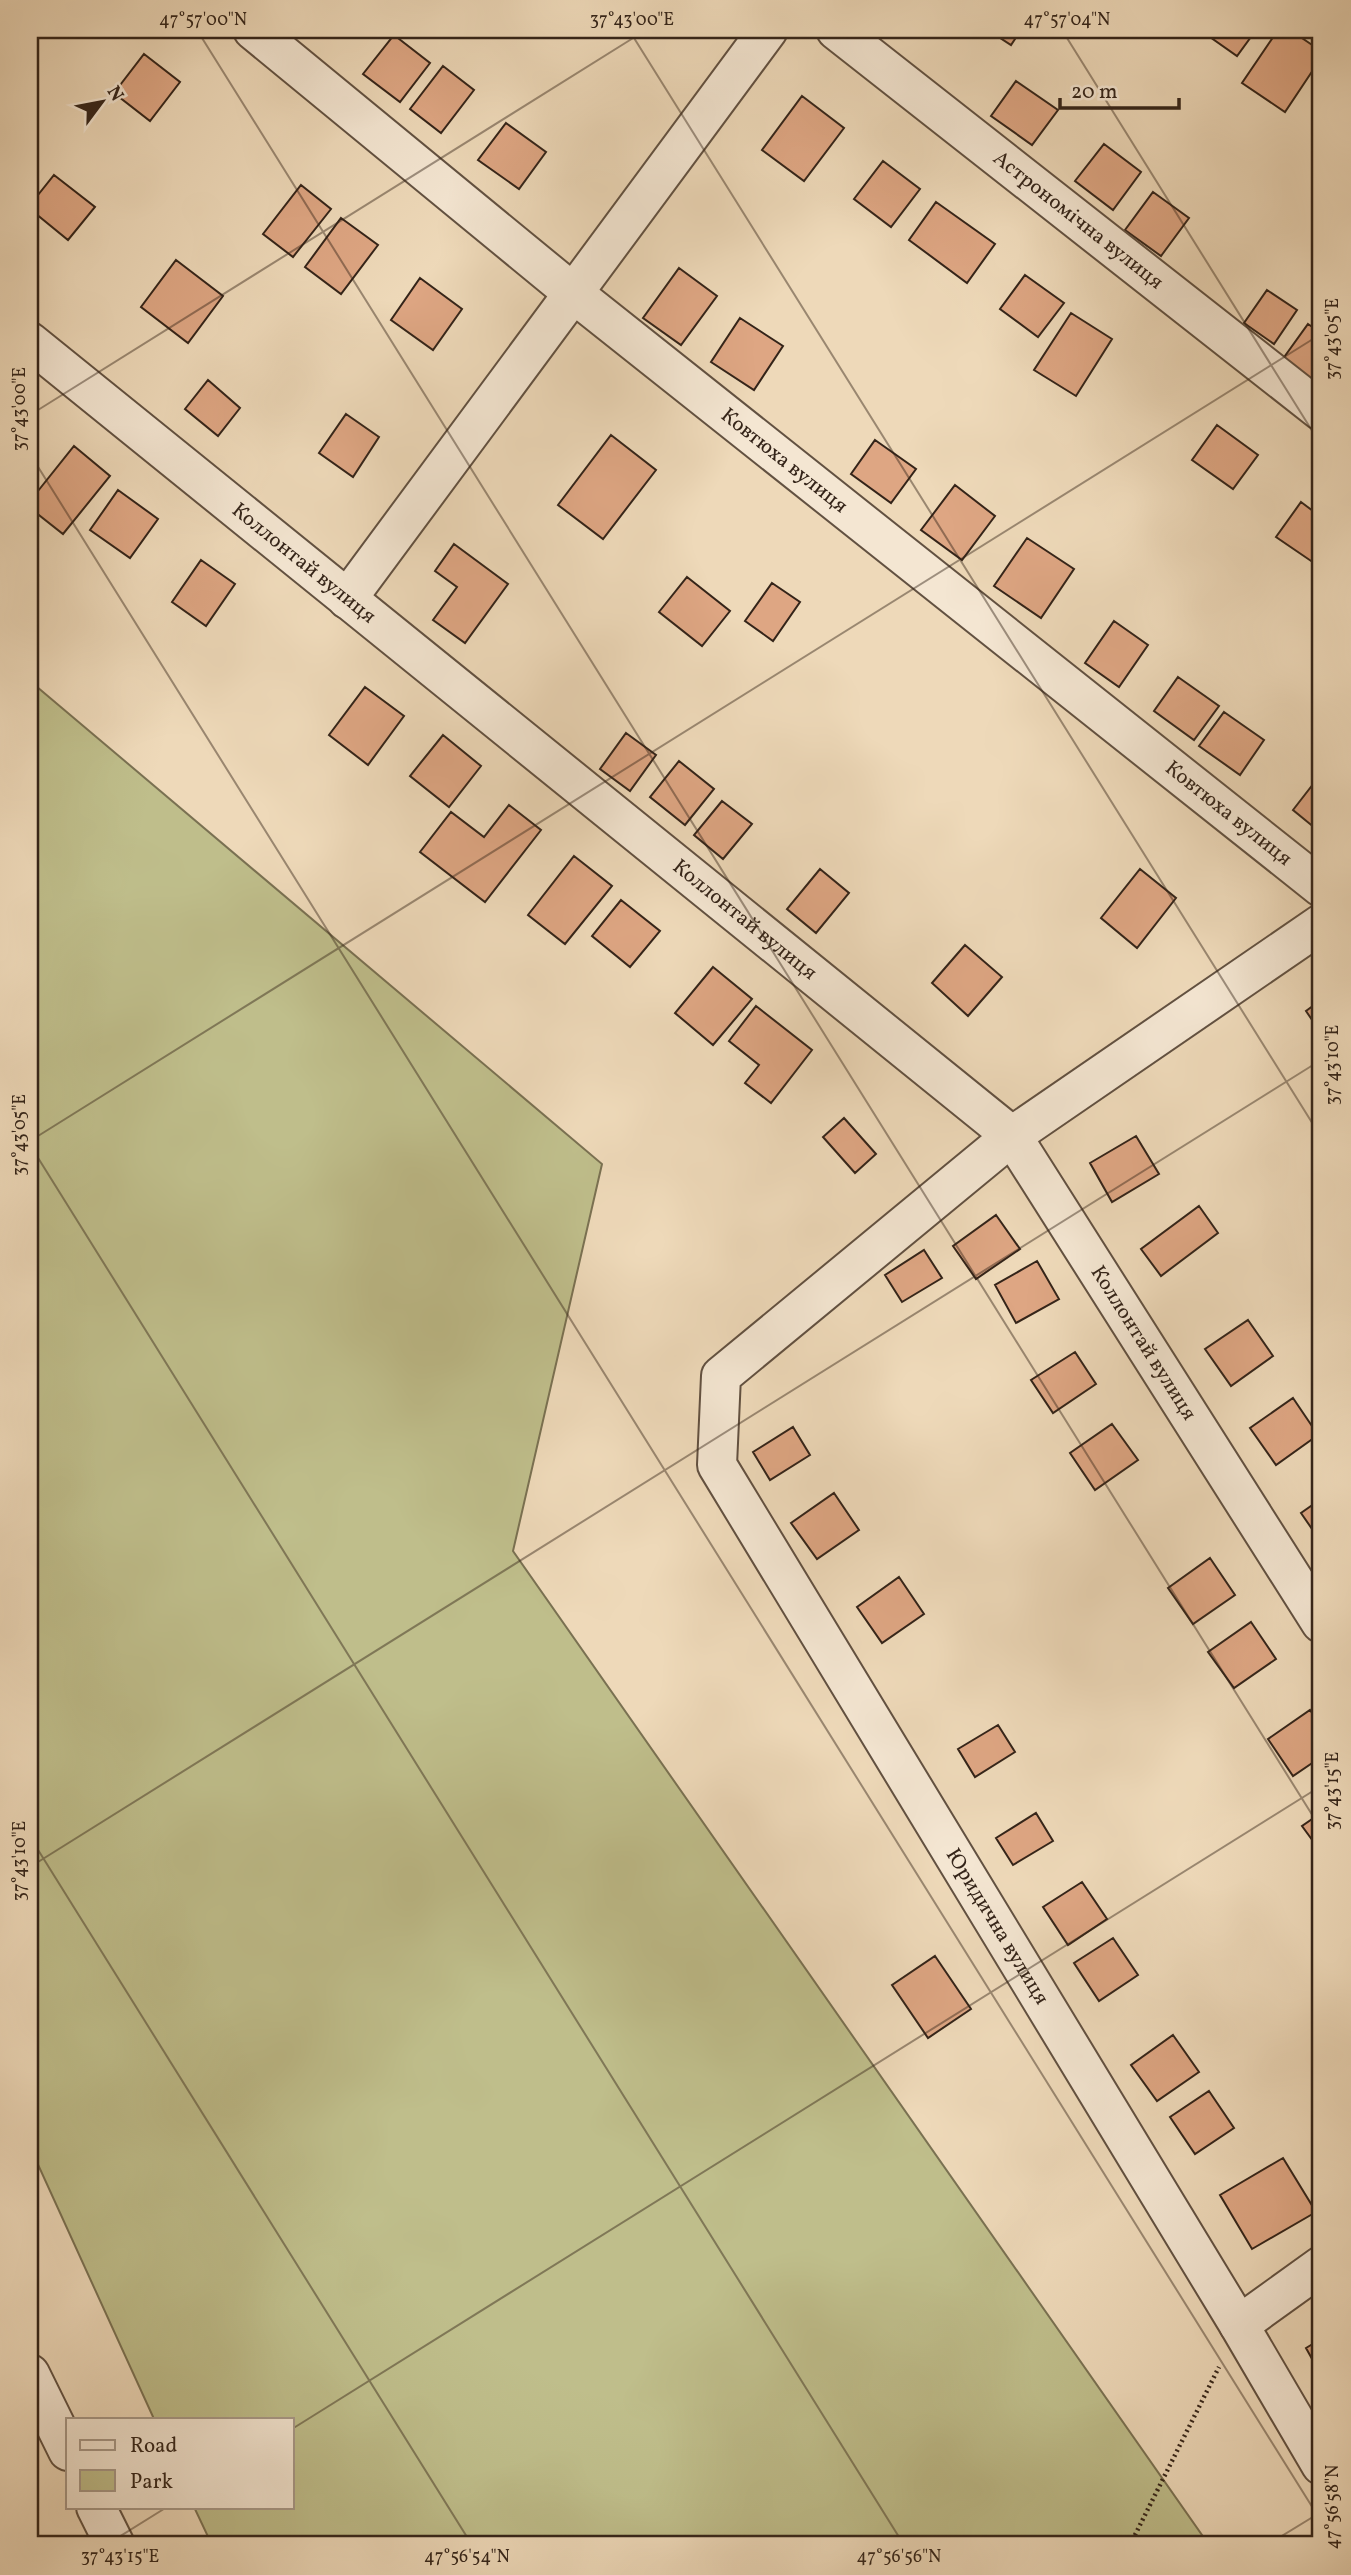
<svg xmlns="http://www.w3.org/2000/svg" width="1351" height="2575" viewBox="0 0 1351 2575" font-family="Vollkorn,serif">
	<style>
		.green { fill: #bfbe8b; stroke: #7a7152; stroke-width: 2 }
		.building { fill: #dea683; stroke: #342419; stroke-width: 2 }
		.lines { fill: none; stroke-linecap: round; stroke-linejoin: round }
		.minor-casing { stroke: #625141; stroke-width: 42 }
		.path { stroke: #342419; stroke-width: 4.5; stroke-dasharray: 2 3.5; stroke-linecap: butt }
		.minor { stroke: #f4e6d2; stroke-width: 38 }
		.ticks { fill: none; stroke: #342419; stroke-width: 2; stroke-opacity: 0.45 }
		.labels { text-anchor: middle; dominant-baseline: central; stroke-width: 7; stroke-linejoin: round; paint-order: stroke }
		.street-label { font-size: 21px; fill: #342419; stroke: #f4e6d2 }
		.neatline { fill: none; stroke: #342419; stroke-width: 2.5 }
		.ticks-label { font-size: 18px; text-anchor: middle; fill: #342419 }
	</style>
	<rect width="100%" height="100%" fill="#eed9b9"/>
	<filter id="stains"><feTurbulence type="fractalNoise" baseFrequency=".00286" numOctaves="4"/><feColorMatrix values="0 0 0 0 .2 0 0 0 0 .09 0 0 0 0 .02 0 0 0 .5 -.17"/></filter>
	<radialGradient id="worn" r=".72"><stop offset=".6" stop-color="#630" stop-opacity="0"/><stop offset="1" stop-color="#630" stop-opacity=".3"/></radialGradient>
	<!-- green -->
	<path class="green" d="M30,681L602,1164L513,1551L1209,2545H212L194,2507H292V2419H154L30,2147Z"/>
	<!-- building -->
	<path class="building" d="M988,30H1021L1011,45Z
		M1200,30H1256L1237,56Z
		M1278,30H1290L1321,51V58L1285,112L1242,83Z
		M394,35L430,63L400,102L363,74Z
		M144,54L180,82L150,121L114,93Z
		M443,66L474,90L441,133L410,109Z
		M1016,81L1058,110L1032,145L991,116Z
		M802,96L844,128L804,181L762,150Z
		M506,123L546,152L519,189L478,160Z
		M1104,144L1141,172L1113,210L1075,181Z
		M883,161L920,189L891,227L854,199Z
		M54,175L95,207L68,240L30,209V205Z
		M301,185L331,209L293,257L263,234Z
		M1153,192L1189,218L1161,256L1125,230Z
		M936,202L995,244L967,283L909,240Z
		M341,218L378,245L341,294L305,267Z
		M176,260L223,296L188,343L141,307Z
		M679,268L717,296L681,345L643,318Z
		M1025,275L1064,303L1038,337L1000,309Z
		M420,278L462,309L433,350L391,320Z
		M1267,290L1297,310L1274,344L1244,323Z
		M1071,313L1112,339L1076,396L1034,370Z
		M740,318L783,346L754,390L711,362Z
		M1308,324L1321,333V386L1315,395L1277,367Z
		M208,380L240,408L218,436L185,409Z
		M346,414L379,437L353,477L319,453Z
		M1217,425L1258,455L1233,489L1192,460Z
		M611,435L656,470L603,539L558,505Z
		M875,440L916,469L891,503L851,474Z
		M74,446L110,476L63,534L30,508V501Z
		M955,485L995,516L962,560L921,530Z
		M118,490L158,519L130,558L90,530Z
		M1301,502L1321,517V560L1317,565L1276,537Z
		M1027,538L1074,569L1041,618L994,586Z
		M454,544L508,584L465,643L433,620L457,587L435,571Z
		M201,560L235,584L206,626L172,602Z
		M687,577L730,611L702,646L659,612Z
		M772,583L800,602L773,641L745,621Z
		M1114,621L1148,645L1119,687L1085,663Z
		M1178,677L1219,706L1194,740L1154,711Z
		M365,687L404,716L368,765L329,735Z
		M1224,712L1264,740L1240,775L1199,746Z
		M626,733L656,755L630,791L600,769Z
		M443,735L481,766L449,807L410,776Z
		M679,761L714,789L685,825L650,797Z
		M1321,774V833L1293,810Z
		M722,801L752,824L723,859L694,835Z
		M509,805L541,830L485,902L420,852L451,812L484,837Z
		M574,856L612,886L565,944L528,915Z
		M820,869L849,893L816,933L787,909Z
		M1140,869L1176,898L1137,948L1101,918Z
		M621,900L660,931L630,967L592,936Z
		M965,945L1002,977L968,1016L932,983Z
		M713,967L752,999L713,1045L675,1013Z
		M1321,1000V1033L1306,1011Z
		M756,1006L812,1050L771,1103L745,1083L759,1065L729,1041Z
		M844,1118L876,1154L855,1173L823,1137Z
		M1136,1136L1159,1174L1112,1202L1090,1163Z
		M1199,1206L1218,1233L1161,1276L1141,1249Z
		M996,1215L1020,1249L976,1279L953,1246Z
		M924,1250L942,1278L902,1302L885,1275Z
		M1037,1261L1059,1299L1016,1323L995,1285Z
		M1248,1320L1273,1356L1231,1386L1205,1349Z
		M1075,1352L1096,1384L1053,1413L1031,1380Z
		M1293,1398L1318,1435L1276,1465L1250,1428Z
		M1112,1424L1138,1460L1095,1490L1070,1453Z
		M793,1427L810,1455L770,1480L753,1452Z
		M834,1493L859,1530L817,1559L791,1523Z
		M1321,1499V1542L1301,1513Z
		M1210,1558L1235,1595L1193,1624L1168,1588Z
		M899,1577L924,1614L882,1643L857,1607Z
		M1251,1622L1276,1659L1234,1688L1208,1652Z
		M1310,1710L1321,1726V1757L1293,1776L1268,1739Z
		M998,1725L1015,1752L975,1777L958,1749Z
		M1036,1813L1053,1841L1013,1865L996,1838Z
		M1321,1813V1852L1302,1826Z
		M1082,1882L1107,1919L1068,1945L1043,1907Z
		M1113,1938L1138,1975L1099,2001L1074,1963Z
		M935,1956L971,2009L928,2038L892,1985Z
		M1173,2035L1199,2072L1157,2101L1131,2065Z
		M1209,2091L1234,2128L1195,2154L1170,2117Z
		M1283,2158L1316,2212L1252,2249L1220,2195Z
		M1321,2339V2375L1306,2348Z"/>
	<g class="lines">
		<!-- minor casing -->
		<g class="minor-casing">
			<g id="minor">
				<path id="s1" d="M253,30L573,293L1321,887"/>
				<path id="s2" d="M836,30L1321,411"/>
				<path id="s3" d="M30,342L1012,1136L1321,1623"/>
				<path d="M347,599L768,30"/>
				<path id="s4" d="M1321,924L1012,1136L721,1376L717,1465L1239,2325L1321,2465"/>
				<path d="M1239,2325L1321,2266"/>
				<path d="M30,2374L68,2451"/>
				<path d="M96,2507L115,2545"/>
			</g>
		</g>
		<!-- path -->
		<path class="path" d="M1130,2545L1219,2367"/>
		<!-- minor -->
		<use href="#minor" class="minor"/>
	</g>
	<!-- ticks -->
	<path class="ticks" d="M197,30L1321,1829M629,30L1321,1137M1062,30L1321,445M30,415L646,30M30,454L1321,2521M30,1141L1321,334M30,1145L904,2545M30,1837L472,2545M30,1867L1321,1060M292,2429L1321,1786M30,2529L40,2545M106,2545L167,2507M1267,2545L1321,2512"/>
	<g class="labels">
		<!-- street labels -->
		<g class="street-label">
			<text stroke="none"><textPath href="#s2" startOffset="308">Астрономічна вулиця</textPath></text>
			<text stroke="none"><textPath href="#s1" startOffset="684">Ковтюха вулиця</textPath></text>
			<text stroke="none"><textPath href="#s3" startOffset="352">Коллонтай вулиця</textPath></text>
			<text stroke="none"><textPath href="#s1" startOffset="1251">Ковтюха вулиця</textPath></text>
			<text stroke="none"><textPath href="#s3" startOffset="919">Коллонтай вулиця</textPath></text>
			<text stroke="none"><textPath href="#s3" startOffset="1508">Коллонтай вулиця</textPath></text>
			<text stroke="none"><textPath href="#s4" startOffset="1381">Юридична вулиця</textPath></text>
		</g>
	</g>
	<!-- margin -->
	<rect width="1351" height="2575" fill="none" stroke="#eed9b9" stroke-width="77"/>
	<!-- legend -->
	<rect x="66" y="2418" width="228" height="91" fill="#f4e6d2" stroke="#a79888" stroke-width="2"/>
	<rect x="80" y="2440" width="35" height="10" fill="#f4e6d2" stroke="#a79888" stroke-width="2"/>
	<text x="130" y="2452" font-size="21" fill="#342419">Road</text>
	<rect x="80" y="2470" width="35" height="21" fill="#bfbe8b" stroke="#a79888" stroke-width="2"/>
	<text x="130" y="2488" font-size="21" fill="#342419">Park</text>
	<!-- north arrow -->
	<g transform="translate(102 102) rotate(58)" stroke="#f4e6d2" stroke-width="5" paint-order="stroke">
	<path d="M0-5L12 26L0 18L-12 26Z" fill="#342419"/>
	<text y="-10" font-size="19" font-weight="bold" text-anchor="middle" fill="#342419">N</text>
	</g>
	<!-- scale -->
	<path d="M1060 98v10h119v-10" fill="none" stroke="#342419" stroke-width="3.5"/>
	<text x="1071" y="98" font-size="21" fill="#342419" stroke="#f4e6d2" stroke-width="5" paint-order="stroke">20 m</text>
	<rect x="38" y="38" width="1274" height="2498" class="neatline"/>
	<g class="ticks-label">
		<text x="203" y="25">47°57'00"N</text>
		<text x="632" y="25">37°43'00"E</text>
		<text x="1067" y="25">47°57'04"N</text>
		<text transform="translate(1332 339) rotate(-90)" y="6">37°43'05"E</text>
		<text transform="translate(19 409) rotate(-90)" y="6">37°43'00"E</text>
		<text transform="translate(1332 1065) rotate(-90)" y="6">37°43'10"E</text>
		<text transform="translate(19 1135) rotate(-90)" y="6">37°43'05"E</text>
		<text transform="translate(1332 1791) rotate(-90)" y="6">37°43'15"E</text>
		<text transform="translate(19 1861) rotate(-90)" y="6">37°43'10"E</text>
		<text transform="translate(1332 2507) rotate(-90)" y="6">47°56'58"N</text>
		<text x="120" y="2562">37°43'15"E</text>
		<text x="467" y="2562">47°56'54"N</text>
		<text x="899" y="2562">47°56'56"N</text>
	</g>
	<rect width="100%" height="100%" filter="url(#stains)"/>
	<rect width="100%" height="100%" fill="url(#worn)"/>
</svg>
